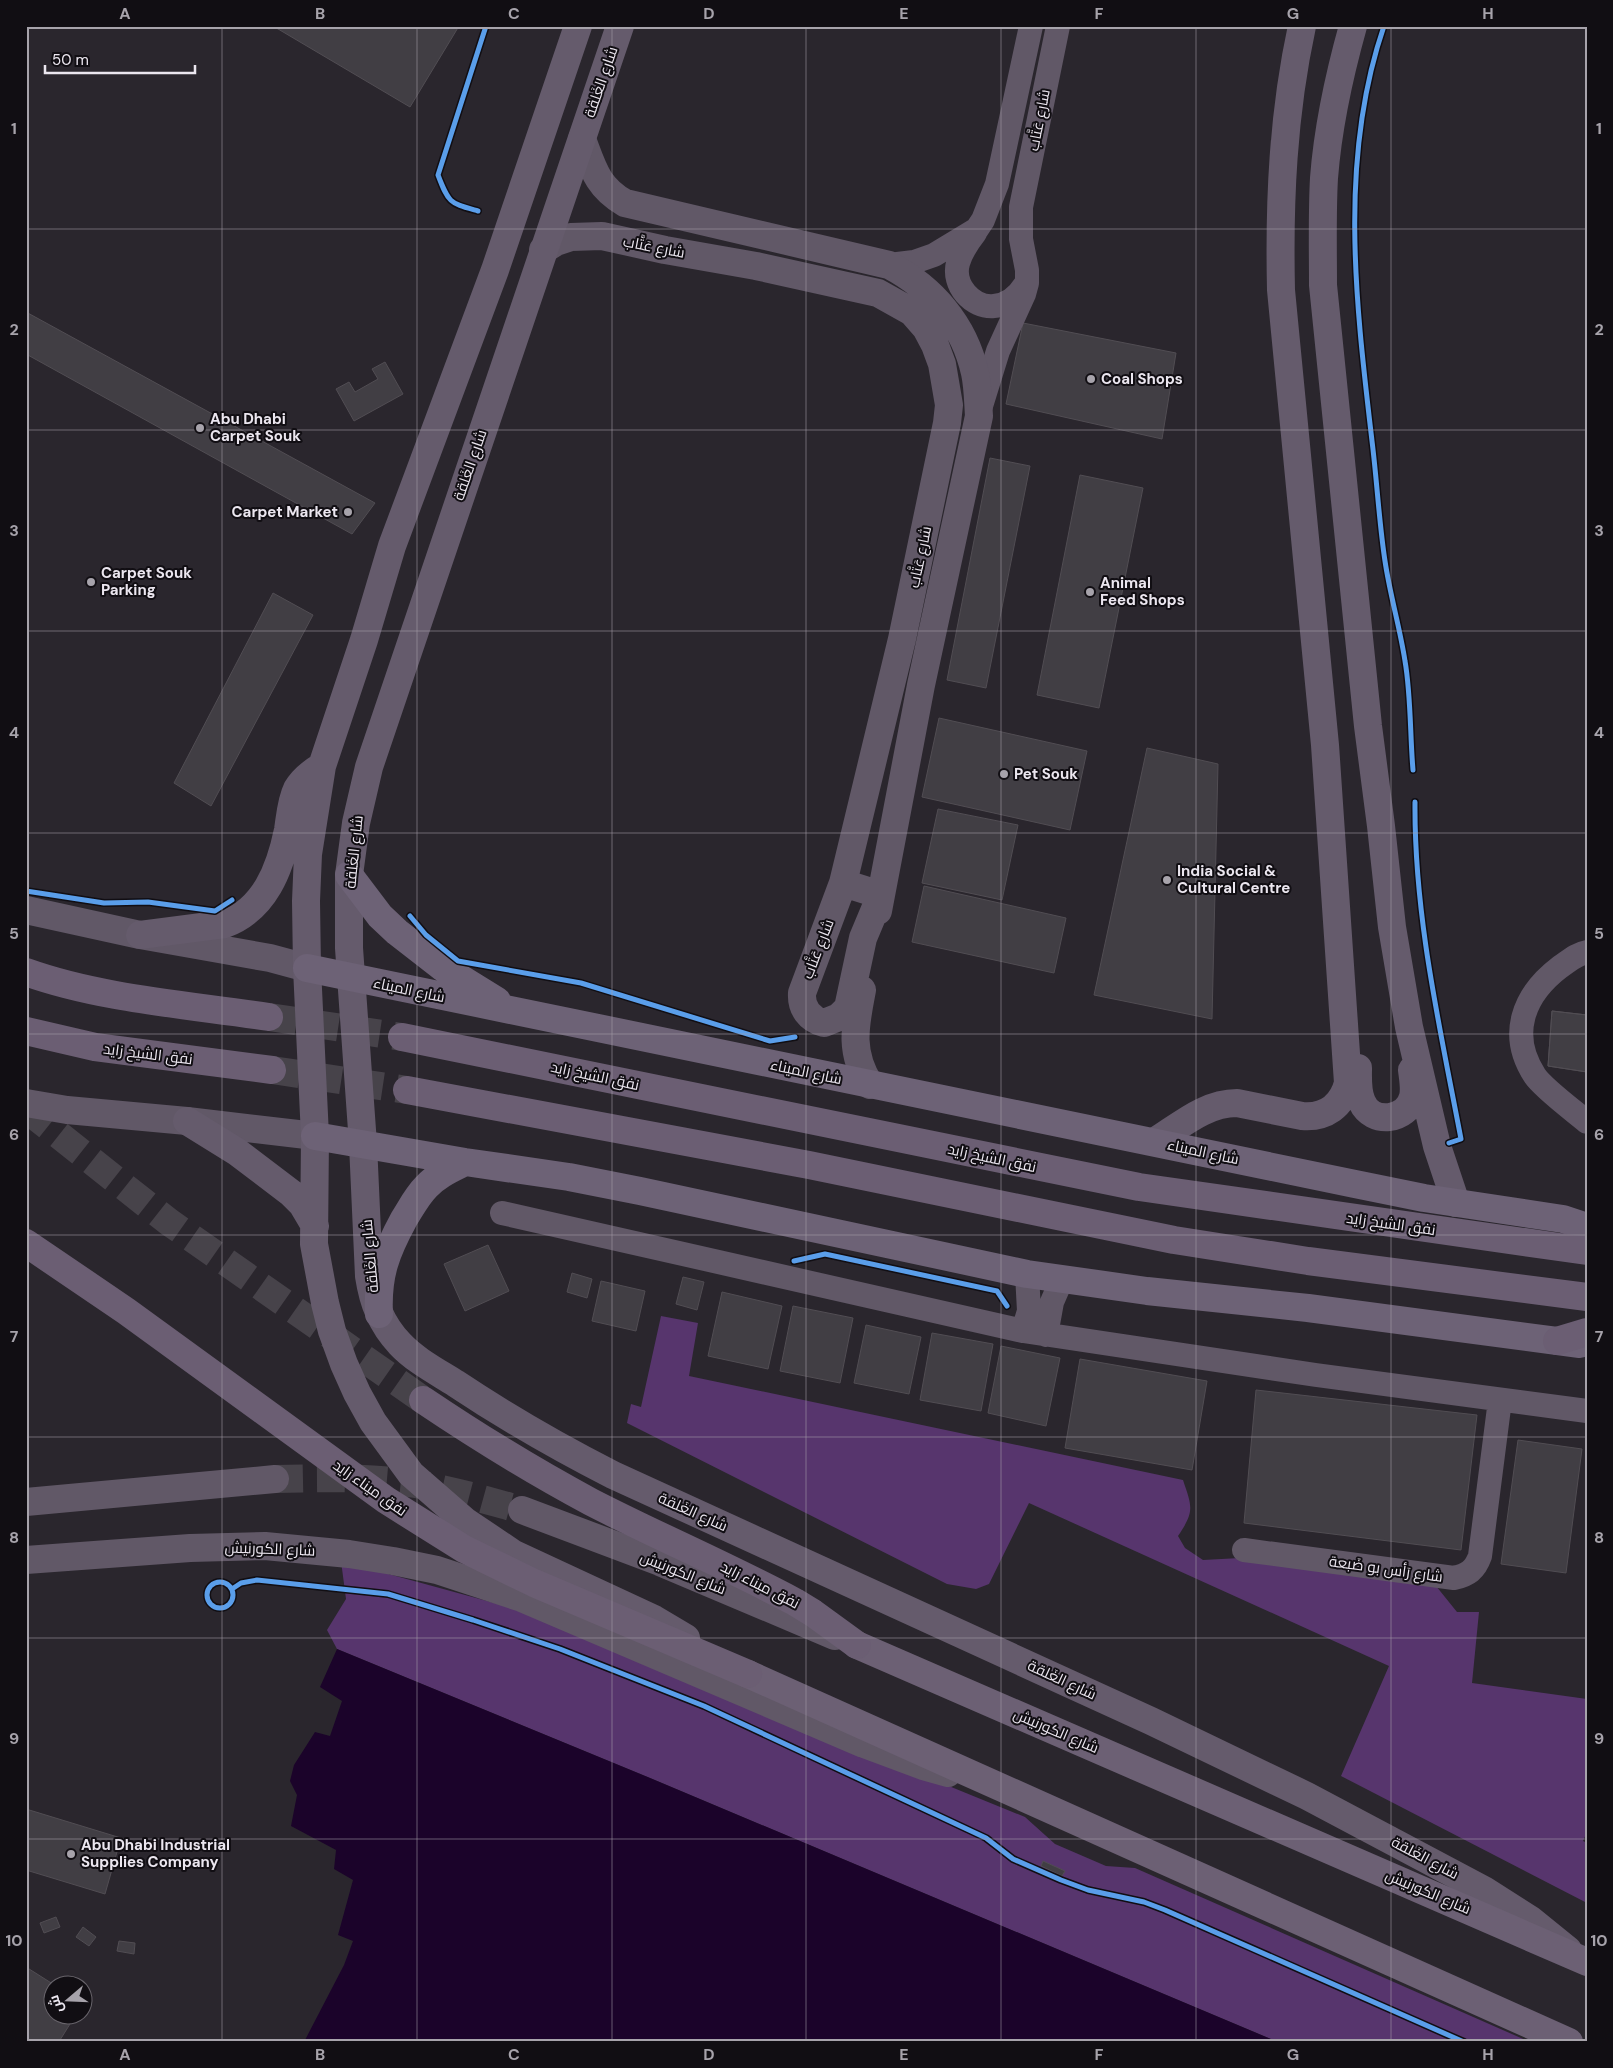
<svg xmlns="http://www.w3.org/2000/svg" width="1613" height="2068" viewBox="0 0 1613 2068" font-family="'DM Sans',Cairo,sans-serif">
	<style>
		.green { fill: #57356d }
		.water { fill: #1b032a }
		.building { fill: #413e44; stroke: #514d53 }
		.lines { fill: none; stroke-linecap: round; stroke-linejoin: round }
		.tertiary-tunnel { stroke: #47434a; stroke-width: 28; stroke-dasharray: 28 14; stroke-linecap: butt }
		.motorway-tunnel { stroke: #47434a; stroke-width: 28; stroke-dasharray: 28 14; stroke-linecap: butt }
		.minor { stroke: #615867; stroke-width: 24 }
		.tertiary { stroke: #615867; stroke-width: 28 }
		.secondary { stroke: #655b6c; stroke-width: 28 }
		.primary { stroke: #6d6276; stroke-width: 28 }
		.trunk { stroke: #6c6074; stroke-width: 28 }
		.motorway { stroke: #6b5e73; stroke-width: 28 }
		.cycleway-casing { stroke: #110e13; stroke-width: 8 }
		.cycleway { stroke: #5a9eea; stroke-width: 5 }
		.grid { fill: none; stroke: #a7a3ab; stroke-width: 1; stroke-opacity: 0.55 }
		.poi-dot { fill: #a7a3ab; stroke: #110e13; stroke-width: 2 }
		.labels { text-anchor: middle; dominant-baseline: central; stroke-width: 4; stroke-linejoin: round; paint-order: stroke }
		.street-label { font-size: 15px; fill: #ebe6ef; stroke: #110e13 }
		.poi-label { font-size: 15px; font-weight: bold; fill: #ebe6ef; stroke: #110e13; text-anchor: start }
		.neatline { fill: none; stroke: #a7a3ab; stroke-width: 2 }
		.grid-label { font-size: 16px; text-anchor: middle; font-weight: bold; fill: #a7a3ab }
	</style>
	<rect width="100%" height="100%" fill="#2a262d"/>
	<!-- green -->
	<path class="green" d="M661,1316L698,1323L689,1376L1183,1480C1192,1507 1195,1511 1178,1536L1185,1548L1203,1560L1240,1558L1432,1581L1457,1612H1479L1472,1683L1587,1699V1832L1583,1841L1587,1843V1903L1341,1776L1389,1666L1029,1503L989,1584L976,1589L947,1584L627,1423L631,1404L641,1407Z
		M341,1561L509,1607L1025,1817L1055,1844L1106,1866L1135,1868L1530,2042H1278L650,1778L337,1649L327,1630L346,1599Z"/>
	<!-- water -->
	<path class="water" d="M337,1649L650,1778L1278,2042H304L344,1965L353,1941L338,1935L353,1880L334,1869L336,1850L291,1826L297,1795L290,1781L294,1765L315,1732L330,1736L342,1701L320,1687Z"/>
	<!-- building -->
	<path class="building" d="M273,26H459L410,107Z
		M26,312L375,503L352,534L26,354Z
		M1023,323L1176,353L1162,439L1006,404Z
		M385,362L403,394L354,421L336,389L349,382L355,392L378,379L372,369Z
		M990,458L1030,466L986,688L947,680Z
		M1080,475L1143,488L1099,708L1037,695Z
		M273,593L313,615L211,806L174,783Z
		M939,718L1087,751L1070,830L922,797Z
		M1147,748L1218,764L1212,1019L1094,995Z
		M938,809L1018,825L1002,900L922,883Z
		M924,886L1066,918L1054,973L912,942Z
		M1552,1011L1587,1015V1072L1548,1066Z
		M1552,1011L1587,1015V1072L1548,1066Z
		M488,1245L509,1291L465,1311L444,1264Z
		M572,1273L592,1279L587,1298L567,1292Z
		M683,1277L704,1282L697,1310L676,1304Z
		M601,1281L645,1291L636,1331L592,1321Z
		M722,1292L782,1306L768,1369L708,1356Z
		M793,1306L853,1318L840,1383L780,1371Z
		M866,1325L921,1337L909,1394L854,1383Z
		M932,1333L993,1344L981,1411L920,1400Z
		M1001,1346L1060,1358L1046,1426L988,1413Z
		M1080,1359L1207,1381L1192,1470L1065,1448Z
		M1256,1390L1477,1415L1461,1550L1244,1523Z
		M1518,1440L1582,1449L1566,1573L1501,1564Z
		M26,1809L121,1838L105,1894L26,1870Z
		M1043,1861L1065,1871L1062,1876L1041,1866Z
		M56,1917L60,1927L44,1933L40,1923Z
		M83,1927L96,1937L89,1946L76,1937Z
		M119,1941L135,1943L134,1954L117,1951Z
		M26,1967L56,1986H52V2016H75L60,2040L63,2042H26Z"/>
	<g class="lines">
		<!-- tertiary-tunnel -->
		<path class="tertiary-tunnel" d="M275,1479C317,1478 359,1477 402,1482C442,1487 482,1499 522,1510"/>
		<!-- motorway-tunnel -->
		<path class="motorway-tunnel" d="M269,1017L402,1037
			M272,1070L407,1090
			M26,1109L169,1222L423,1400"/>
		<!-- minor -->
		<path class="minor" d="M975,233C968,242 961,252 958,263C952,285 972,308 994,306C1008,305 1018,296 1025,285
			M889,265L914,262L934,255L977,229L983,220L997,184L1031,26
			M981,406L998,351L1024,294L1027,283V270L1021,239V207L1058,26
			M1587,952C1576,954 1569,961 1560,967C1523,995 1508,1035 1535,1076C1544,1089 1574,1111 1587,1122
			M502,1213L1023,1331L1316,1375L1587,1411
			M1023,1331L1029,1311L1027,1274
			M1046,1335L1052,1302L1062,1279
			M1244,1550L1454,1578C1468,1575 1475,1570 1480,1556L1500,1400"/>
		<!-- tertiary -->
		<path class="tertiary" d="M582,139C593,168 597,187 625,203L889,265C932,288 964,324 975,373C978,387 978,402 979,416L921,685L878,911
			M543,250L556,242L571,237L602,236L665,250L756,266L878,293L912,312L926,328L935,345L942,364L949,405L947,423L902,639L843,883L802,993C801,1008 809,1019 824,1023L839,1017L848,1008L863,938L881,895L843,883
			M26,910L140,935L270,958L307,968
			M862,990C855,1026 849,1052 870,1085
			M26,1103L67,1110L187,1121L315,1136
			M26,1502L275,1479
			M522,1510L660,1562L835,1636
			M26,1560L190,1548L265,1546L349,1554L393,1561L437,1570L522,1598L864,1744L923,1766L948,1773"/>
		<!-- secondary -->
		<path class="secondary" d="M578,26L495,270L392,546L364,640L322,766L308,854L306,901L307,968L315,1136L314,1244L325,1303L332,1331L344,1364L357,1393L373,1422L411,1474L465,1521L514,1554L654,1619L686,1638
			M620,26L369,767L356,823L349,875V948L363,1144L369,1276C373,1302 381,1324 400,1344C415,1360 436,1371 455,1383C506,1417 558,1447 613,1475L1151,1721L1307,1796L1484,1890L1531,1920L1568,1950
			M1353,26C1339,76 1328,126 1324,178C1322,214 1323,249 1323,285L1368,726L1381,826L1392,927L1409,1027L1437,1146L1456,1203
			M140,935L225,924C265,909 280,869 288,830C290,817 291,801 297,789C303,779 312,772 322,766
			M1358,1068C1358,1079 1357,1092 1362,1102C1372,1125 1407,1121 1413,1097C1415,1089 1413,1078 1412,1070
			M187,1121L237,1152L291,1193L302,1204L315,1226
			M1154,1142C1180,1126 1205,1103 1237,1103L1302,1116C1326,1118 1342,1106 1348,1083L1325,745L1281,290C1279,200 1283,114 1302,26"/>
		<!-- primary -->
		<path class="primary" d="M349,875L380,916L397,932L442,967L497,1001
			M307,968L1355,1184L1424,1198L1563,1219L1587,1227
			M315,1136L465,1162L569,1177L640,1191L1027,1274L1147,1291L1308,1308L1580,1344
			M379,1314C377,1275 386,1252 404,1219C411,1208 417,1196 426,1187C437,1175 451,1169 465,1162"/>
		<!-- trunk -->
		<path class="trunk" d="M857,1645L1587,1962
			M748,1674L1569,2042"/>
		<!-- motorway -->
		<path class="motorway" d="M26,972C101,999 191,1005 269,1017
			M26,1031L95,1047L272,1070
			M402,1037L1139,1187L1587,1251
			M407,1090L809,1165L1174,1240L1308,1261L1587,1297
			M26,1243L126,1311L386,1500L464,1549L534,1583L748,1674
			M1557,1341L1587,1332
			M423,1400C478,1437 533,1471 591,1502C659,1537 728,1566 795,1602L813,1613L857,1645"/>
		<!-- cycleway casing -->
		<g class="cycleway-casing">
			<path id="cycleway" d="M1384,26C1338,160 1356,304 1372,441C1377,481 1379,522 1385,561C1390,595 1400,628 1405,661C1411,695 1410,736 1413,770
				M478,211C450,203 449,204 438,175L486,26
				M1415,802C1414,916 1440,1028 1461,1139L1449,1143
				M26,891L104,903L148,902L215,911L232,900
				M410,916L426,935L458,961L581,983L770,1041L795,1037
				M794,1261L825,1254L997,1291L1007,1306
				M207 1595a13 13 0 1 1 26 0a13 13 0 1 1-26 0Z
				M232,1589L241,1583L257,1580L388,1594L473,1620L560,1649L704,1706L986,1838L1013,1859L1061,1880L1088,1890L1144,1902L1165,1910L1464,2042"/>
		</g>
		<!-- cycleway -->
		<use href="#cycleway" class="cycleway"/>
	</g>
	<!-- grid -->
	<path class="grid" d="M222,26V2042M417,26V2042M612,26V2042M806,26V2042M1001,26V2042M1196,26V2042M1391,26V2042M26,229H1587M26,430H1587M26,631H1587M26,833H1587M26,1034H1587M26,1235H1587M26,1437H1587M26,1638H1587M26,1839H1587"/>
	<!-- markers -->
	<g class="poi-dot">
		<circle cx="1091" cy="379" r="5"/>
		<circle cx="200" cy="428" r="5"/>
		<circle cx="348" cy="512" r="5"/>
		<circle cx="91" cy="582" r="5"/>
		<circle cx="1090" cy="592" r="5"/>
		<circle cx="1004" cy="774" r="5"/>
		<circle cx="1167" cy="880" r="5"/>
		<circle cx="71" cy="1854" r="5"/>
	</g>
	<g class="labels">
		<!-- street labels -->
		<g class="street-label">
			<text transform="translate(601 82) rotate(-71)">شارع الغَلقة</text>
			<text transform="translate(1039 120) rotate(-79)">شارع عَتَّاب</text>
			<text transform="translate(654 247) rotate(11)">شارع عَتَّاب</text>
			<text transform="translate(470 465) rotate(-71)">شارع الغَلقة</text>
			<text transform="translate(920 557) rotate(-78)">شارع عَتَّاب</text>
			<text transform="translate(354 852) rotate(-84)">شارع الغَلقة</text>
			<text transform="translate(818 949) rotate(-69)">شارع عَتَّاب</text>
			<text transform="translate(409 990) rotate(12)">شارع الميناء</text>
			<text transform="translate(148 1054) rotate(7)">نفق الشيخ زايد</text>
			<text transform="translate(806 1072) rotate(12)">شارع الميناء</text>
			<text transform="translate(595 1076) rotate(12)">نفق الشيخ زايد</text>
			<text transform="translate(1203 1152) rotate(12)">شارع الميناء</text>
			<text transform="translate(992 1158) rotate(12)">نفق الشيخ زايد</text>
			<text transform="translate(1391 1224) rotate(8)">نفق الشيخ زايد</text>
			<text transform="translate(370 1256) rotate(-95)">شارع الغَلقة</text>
			<text transform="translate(370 1488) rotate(35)">نفق ميناء زايد</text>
			<text transform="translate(693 1512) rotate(24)">شارع الغَلقة</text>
			<text transform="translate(270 1549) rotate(2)">شارع الكورنيش</text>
			<text transform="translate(1386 1569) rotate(8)">شارع رَأس بو ضَبعة</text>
			<text transform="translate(683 1573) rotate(22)">شارع الكورنيش</text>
			<text transform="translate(760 1585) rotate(27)">نفق ميناء زايد</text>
			<text transform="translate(1062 1680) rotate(25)">شارع الغَلقة</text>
			<text transform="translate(1056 1731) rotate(23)">شارع الكورنيش</text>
			<text transform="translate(1425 1858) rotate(28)">شارع الغَلقة</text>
			<text transform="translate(1428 1892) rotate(23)">شارع الكورنيش</text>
		</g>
		<!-- poi labels -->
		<g class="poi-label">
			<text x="1101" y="379">Coal Shops</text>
			<text x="210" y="419">Abu Dhabi<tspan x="210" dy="17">Carpet Souk</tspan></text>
			<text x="338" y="512" text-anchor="end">Carpet Market</text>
			<text x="101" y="573">Carpet Souk<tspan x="101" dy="17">Parking</tspan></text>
			<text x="1100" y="583">Animal<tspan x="1100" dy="17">Feed Shops</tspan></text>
			<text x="1014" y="774">Pet Souk</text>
			<text x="1177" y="871">India Social &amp;<tspan x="1177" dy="17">Cultural Centre</tspan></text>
			<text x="81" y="1845">Abu Dhabi Industrial<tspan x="81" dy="17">Supplies Company</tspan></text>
		</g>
	</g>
	<!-- border -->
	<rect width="1613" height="2068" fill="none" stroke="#110e13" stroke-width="55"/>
	<!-- north arrow -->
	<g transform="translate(68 2000) rotate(251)"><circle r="24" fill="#110e13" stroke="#68646b"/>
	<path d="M0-4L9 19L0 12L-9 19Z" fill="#a7a3ab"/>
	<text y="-8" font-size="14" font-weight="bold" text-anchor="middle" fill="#ebe6ef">ش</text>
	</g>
	<!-- scale -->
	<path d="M45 65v8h150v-8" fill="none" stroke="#ebe6ef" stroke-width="2.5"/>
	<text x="52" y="65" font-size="15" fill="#ebe6ef" stroke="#110e13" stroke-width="4" paint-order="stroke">50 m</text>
	<rect x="28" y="28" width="1558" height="2012" class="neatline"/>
	<g class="grid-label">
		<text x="125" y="19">A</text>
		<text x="320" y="19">B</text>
		<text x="514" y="19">C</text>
		<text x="709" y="19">D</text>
		<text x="904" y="19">E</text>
		<text x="1099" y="19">F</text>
		<text x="1293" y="19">G</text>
		<text x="1488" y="19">H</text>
		<text x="14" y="134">1</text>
		<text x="1599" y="134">1</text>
		<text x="14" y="335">2</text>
		<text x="1599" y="335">2</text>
		<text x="14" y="536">3</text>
		<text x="1599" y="536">3</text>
		<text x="14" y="738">4</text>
		<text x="1599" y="738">4</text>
		<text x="14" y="939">5</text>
		<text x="1599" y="939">5</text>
		<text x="14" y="1140">6</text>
		<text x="1599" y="1140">6</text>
		<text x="14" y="1342">7</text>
		<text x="1599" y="1342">7</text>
		<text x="14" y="1543">8</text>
		<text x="1599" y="1543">8</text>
		<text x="14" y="1744">9</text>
		<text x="1599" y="1744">9</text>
		<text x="14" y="1946">10</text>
		<text x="1599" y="1946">10</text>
		<text x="125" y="2060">A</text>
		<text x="320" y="2060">B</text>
		<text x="514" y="2060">C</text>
		<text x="709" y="2060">D</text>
		<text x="904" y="2060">E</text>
		<text x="1099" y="2060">F</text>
		<text x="1293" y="2060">G</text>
		<text x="1488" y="2060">H</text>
	</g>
</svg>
